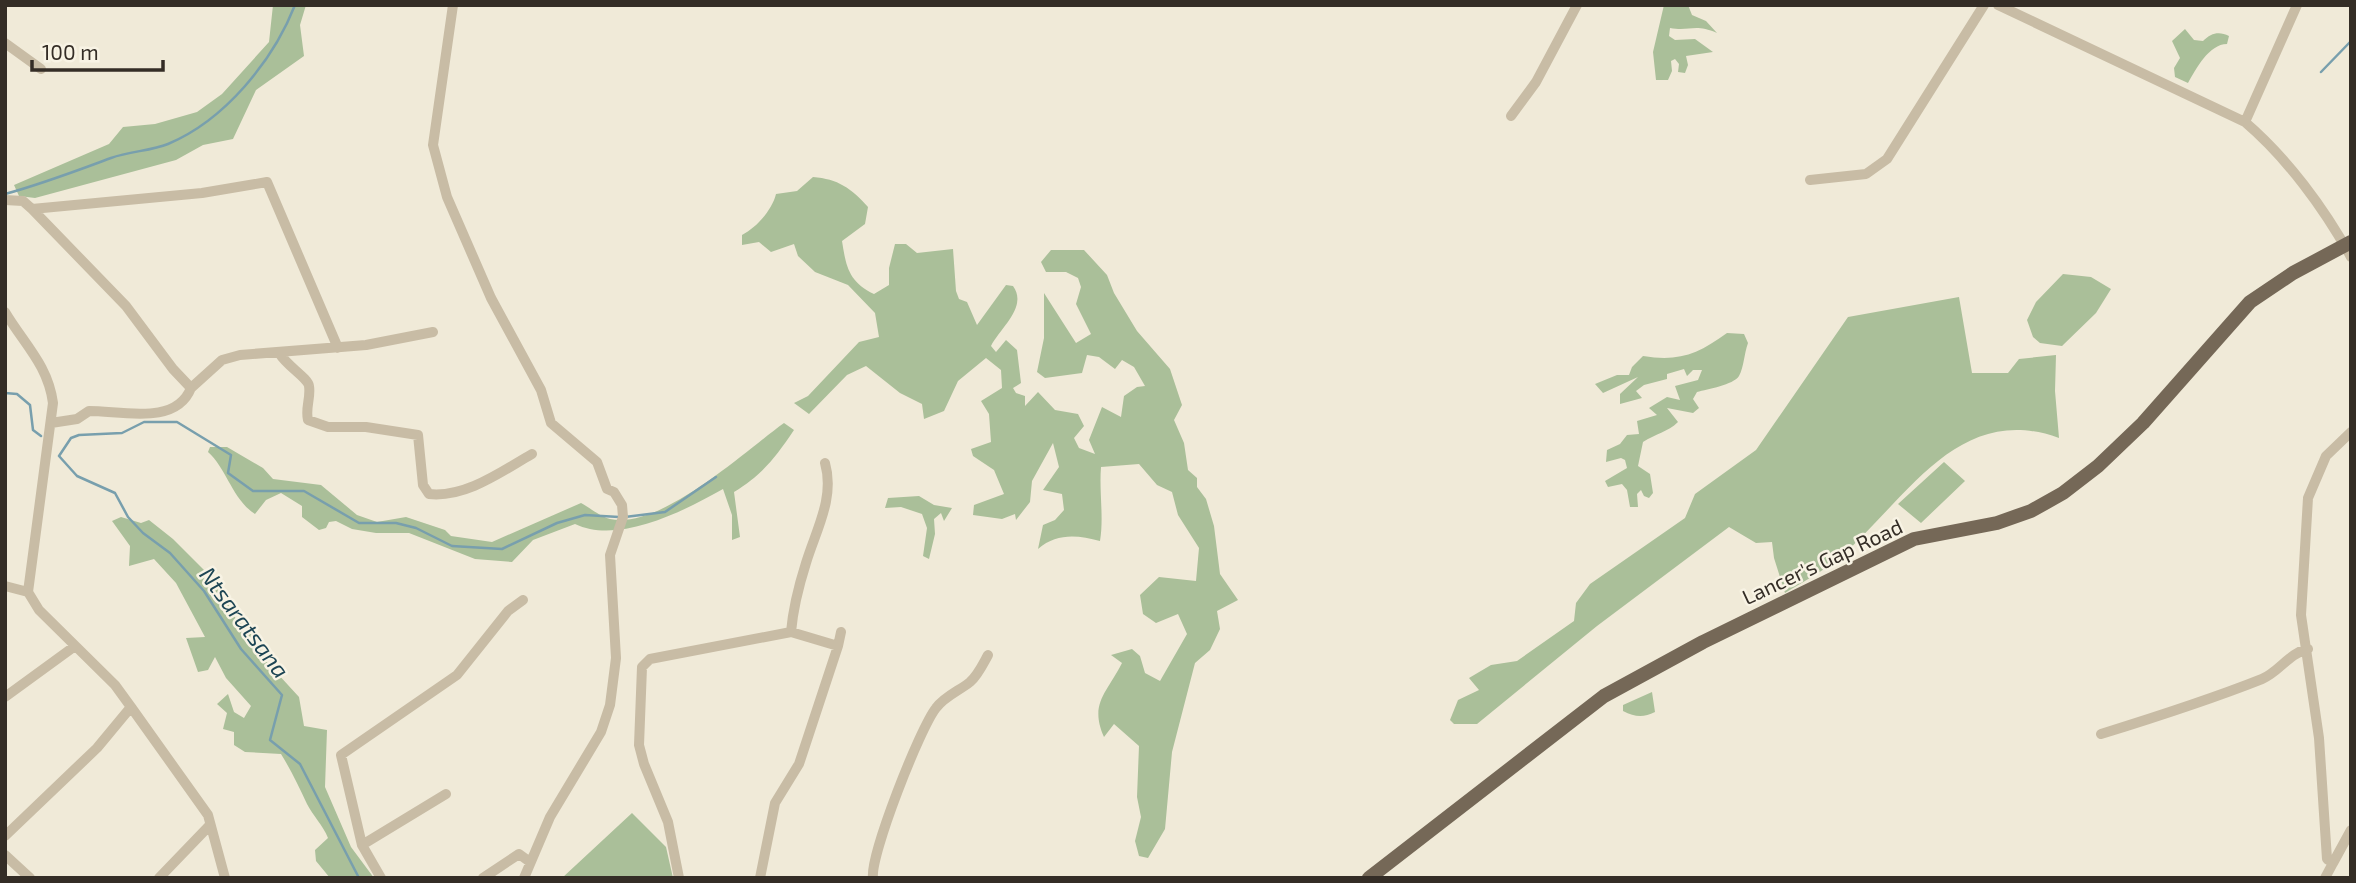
<svg xmlns="http://www.w3.org/2000/svg" width="2356" height="883" viewBox="0 0 2356 883" font-family="'Exo 2',sans-serif">
	<style>
		.green { fill: #aabf99 }
		.lines { fill: none; stroke-linecap: round; stroke-linejoin: round }
		.stream { stroke: #789fad; stroke-width: 2.5 }
		.minor { stroke: #c8bca5; stroke-width: 10 }
		.major { stroke: #756857; stroke-width: 14 }
		.labels { text-anchor: middle; dominant-baseline: central; stroke-width: 5; stroke-linejoin: round; paint-order: stroke }
		.street-label { font-size: 21px; fill: #342d26; stroke: #f8f3e4 }
		.water-label { font-size: 23px; font-style: italic; fill: #1d4554; stroke: #f8f3e4 }
	</style>
	<rect width="100%" height="100%" fill="#f0ead8"/>
	<!-- green -->
	<path class="green" d="M273,5H306L300,25L304,56L256,90L233,139L203,145L176,160L35,198L19,196L14,185L109,144L123,127L155,124L197,112L222,94L269,42Z
		M1664,5H1688L1692,15L1706,21L1717,33C1694,23 1690,32 1670,28L1669,36L1675,40L1695,39L1713,52L1686,56L1688,65L1685,73L1678,72L1679,64L1675,59L1671,61L1672,71L1668,80H1656L1653,52Z
		M2185,29L2194,40L2203,41C2211,33 2219,31 2229,36L2227,44C2209,44 2196,69 2188,83L2175,77L2174,68L2180,58L2172,41Z
		M813,177C838,179 851,188 868,207L865,224L842,241C846,267 849,282 874,294L889,285V268L895,244H906L917,253L953,249L956,291L959,299L967,302L977,325L1006,285L1013,286C1028,307 1001,327 991,346L996,352L1006,340L1017,350L1021,383L1013,388L1016,393L1025,396V406L1038,392L1055,410L1078,414L1084,426L1074,438L1079,448L1095,454L1089,440L1102,407L1121,417L1124,396L1137,387L1145,386L1134,367L1122,360L1115,369L1099,357L1087,355L1082,373L1045,378L1037,372L1044,338V293L1076,343L1091,334L1076,304L1081,287L1078,278L1066,272H1046L1041,262L1051,250H1084L1107,275L1114,293L1137,331L1170,369L1182,405L1174,420L1184,443L1188,470L1197,478V487L1206,499L1214,526L1220,574L1238,600L1217,611L1220,629L1210,650L1195,663L1172,752L1165,829L1148,858L1139,856L1135,841L1141,817L1137,797L1139,746L1114,724L1104,737C1089,703 1107,693 1122,663L1111,655L1132,649L1140,656L1145,673L1160,681L1187,634L1178,614L1156,623L1143,614L1140,595L1159,577L1196,581L1199,548L1178,515L1172,492L1157,485L1139,464L1101,467C1099,492 1104,517 1100,541C1077,535 1057,533 1038,549L1043,525L1055,520L1064,510L1062,494L1043,490L1059,467L1053,443L1032,481L1030,502L1016,520L1015,514L1002,519L973,515L974,505L1004,494L994,470L973,456L971,449L991,442L989,414L981,401L1002,388L1001,370L986,358L958,381L944,411L924,419L922,404L900,393L866,366L847,375L809,414L794,403L808,396L859,342L879,337L875,313L848,285L815,272L798,256L794,244L771,252L759,242L742,245V235C757,227 772,210 776,194L797,191Z
		M2063,274L2091,277L2111,289L2096,313L2062,346L2040,343L2033,337L2027,320L2036,302Z
		M1959,297L1972,373H2008L2019,359L2056,355L2055,391L2059,438C1957,401 1906,501 1839,558C1823,571 1803,582 1785,593L1774,558L1772,542L1756,543L1729,527L1597,626L1477,724H1454L1450,720L1458,700L1479,690L1469,678L1491,665L1517,661L1574,621L1576,603L1590,584L1685,518L1695,494L1756,450L1848,317Z
		M1727,333L1744,334L1748,343C1744,354 1744,367 1739,376C1733,385 1708,389 1697,392L1693,399L1699,408L1693,413L1667,408L1678,422C1668,432 1655,434 1643,442L1638,466L1650,474L1653,493L1649,498L1644,496L1641,490L1637,494L1638,507H1630L1627,490L1622,484L1608,487L1605,481L1627,468L1625,460L1621,458L1606,462L1607,450L1620,444L1627,435L1639,434L1637,421L1657,415L1649,408L1667,397L1680,400L1675,386L1698,380L1702,370H1693L1687,376L1684,369L1667,374V379L1644,385L1636,391L1642,398L1620,404V394L1638,377L1603,393L1595,384L1617,375H1629L1632,367L1643,356C1679,362 1698,354 1727,333Z
		M784,423L794,430C775,458 763,474 734,492L740,537L732,540V515L723,489C684,511 618,545 575,524L533,540L512,562L475,559L409,533H376L352,529L336,521L329,522L326,528L319,530L302,517V506L281,493L266,500L255,514C232,499 227,469 208,452L210,447H227L263,468L273,479L321,485L357,515L377,522L406,517L445,530L451,536L492,542L581,503C590,508 601,517 610,519C661,530 745,451 784,423Z
		M1944,462L1965,481L1921,523L1898,504Z
		M919,496L934,505L952,508L944,521L941,513L934,519L935,534L929,559L923,556L927,528L922,514L901,507L885,508L888,498Z
		M121,517L141,523L149,520L173,539L217,583L236,619L254,635L266,661L299,697L304,726L327,730L325,787L351,847L374,878H330L316,861L315,850L328,838C323,825 313,816 307,804C299,787 291,770 281,754L245,752L234,745V732L223,729L227,713L217,704L228,694L234,712L244,718L251,706L226,678L215,657L208,670L198,672L186,638L205,637L176,583L154,559L129,566L130,546L112,521Z
		M1652,692L1655,712C1643,718 1635,717 1623,711V705Z
		M632,813L666,847L673,878H562Z"/>
	<g class="lines">
		<!-- stream -->
		<path class="stream" d="M2321,72L2351,41
			M5,194C42,184 76,171 111,158C130,151 151,151 168,144C225,120 273,61 295,5
			M5,393L17,394L30,405L33,430L41,436
			M625,517L665,512L716,477
			M359,878L300,764L270,740L282,695L241,649L204,591L170,553L143,533L128,517L115,493L77,476L59,456L71,438L79,435L122,433L144,422H177L231,455L228,473L253,491H304L359,523H396L416,528L452,546L502,549L557,523L585,515L619,517"/>
		<!-- minor -->
		<path class="minor" d="M453,5L433,145L447,197L491,298L541,390L551,423L597,462L607,489L614,492L622,505L623,517L610,555L616,658L610,705L601,732L550,817L524,878
			M1998,5L2245,122C2287,158 2324,208 2351,257
			M5,43L41,69
			M1511,116L1536,82L1577,5
			M2245,122L2297,5
			M1810,180L1866,174L1887,159L1984,5
			M5,200L23,201L32,209L202,193L267,182L338,348
			M32,209L126,306L173,369L191,388C176,426 122,411 89,411L77,419L51,423
			M5,312C24,344 48,365 53,403L28,592L39,610L115,685L131,707L97,748L5,836
			M280,354C286,365 308,378 309,386C311,398 305,408 308,420L328,427H366L418,435L423,485L429,494C466,498 502,471 532,454
			M191,388L222,360L240,355L366,345L433,332
			M5,586L28,592
			M838,646L841,632
			M5,697L75,646
			M131,707L208,815L225,878
			M2101,734C2156,717 2209,700 2262,679C2279,672 2289,653 2308,649
			M362,845L446,794
			M5,855L30,878
			M2333,863L2351,830
			M159,878L210,825
			M381,878L362,845L341,755L457,675L508,611L523,600
			M483,878L519,854L530,862
			M679,878L668,822L644,764L639,745L642,667L650,659L791,632
			M760,878L775,803L799,764L838,646L791,632C793,609 799,585 806,563C816,530 835,498 825,463
			M873,878C870,855 920,728 936,708C945,696 959,691 970,682C978,675 983,664 988,655
			M2325,878L2333,863L2327,859L2319,738L2301,615L2308,498L2326,456L2351,432"/>
		<!-- major -->
		<path class="major" d="M1369,878L1604,696L1703,642L1914,539L1997,523L2031,511L2063,493L2098,466L2143,423L2250,302L2293,273L2351,242"/>
	</g>
	<g class="labels">
		<!-- street labels -->
		<g class="street-label">
			<text transform="translate(1822 561) rotate(-25)">Lancer's Gap Road</text>
		</g>
		<!-- water labels -->
		<g class="water-label">
			<text transform="translate(245 622) rotate(53)">Ntsaratsana</text>
		</g>
	</g>
	<!-- border -->
	<rect width="2356" height="883" fill="none" stroke="#342d26" stroke-width="14"/>
	<!-- scale -->
	<path d="M32 60v10h131v-10" fill="none" stroke="#342d26" stroke-width="3.5"/>
	<text x="42" y="60" font-size="21" fill="#342d26" stroke="#f8f3e4" stroke-width="5" paint-order="stroke">100 m</text>
</svg>
